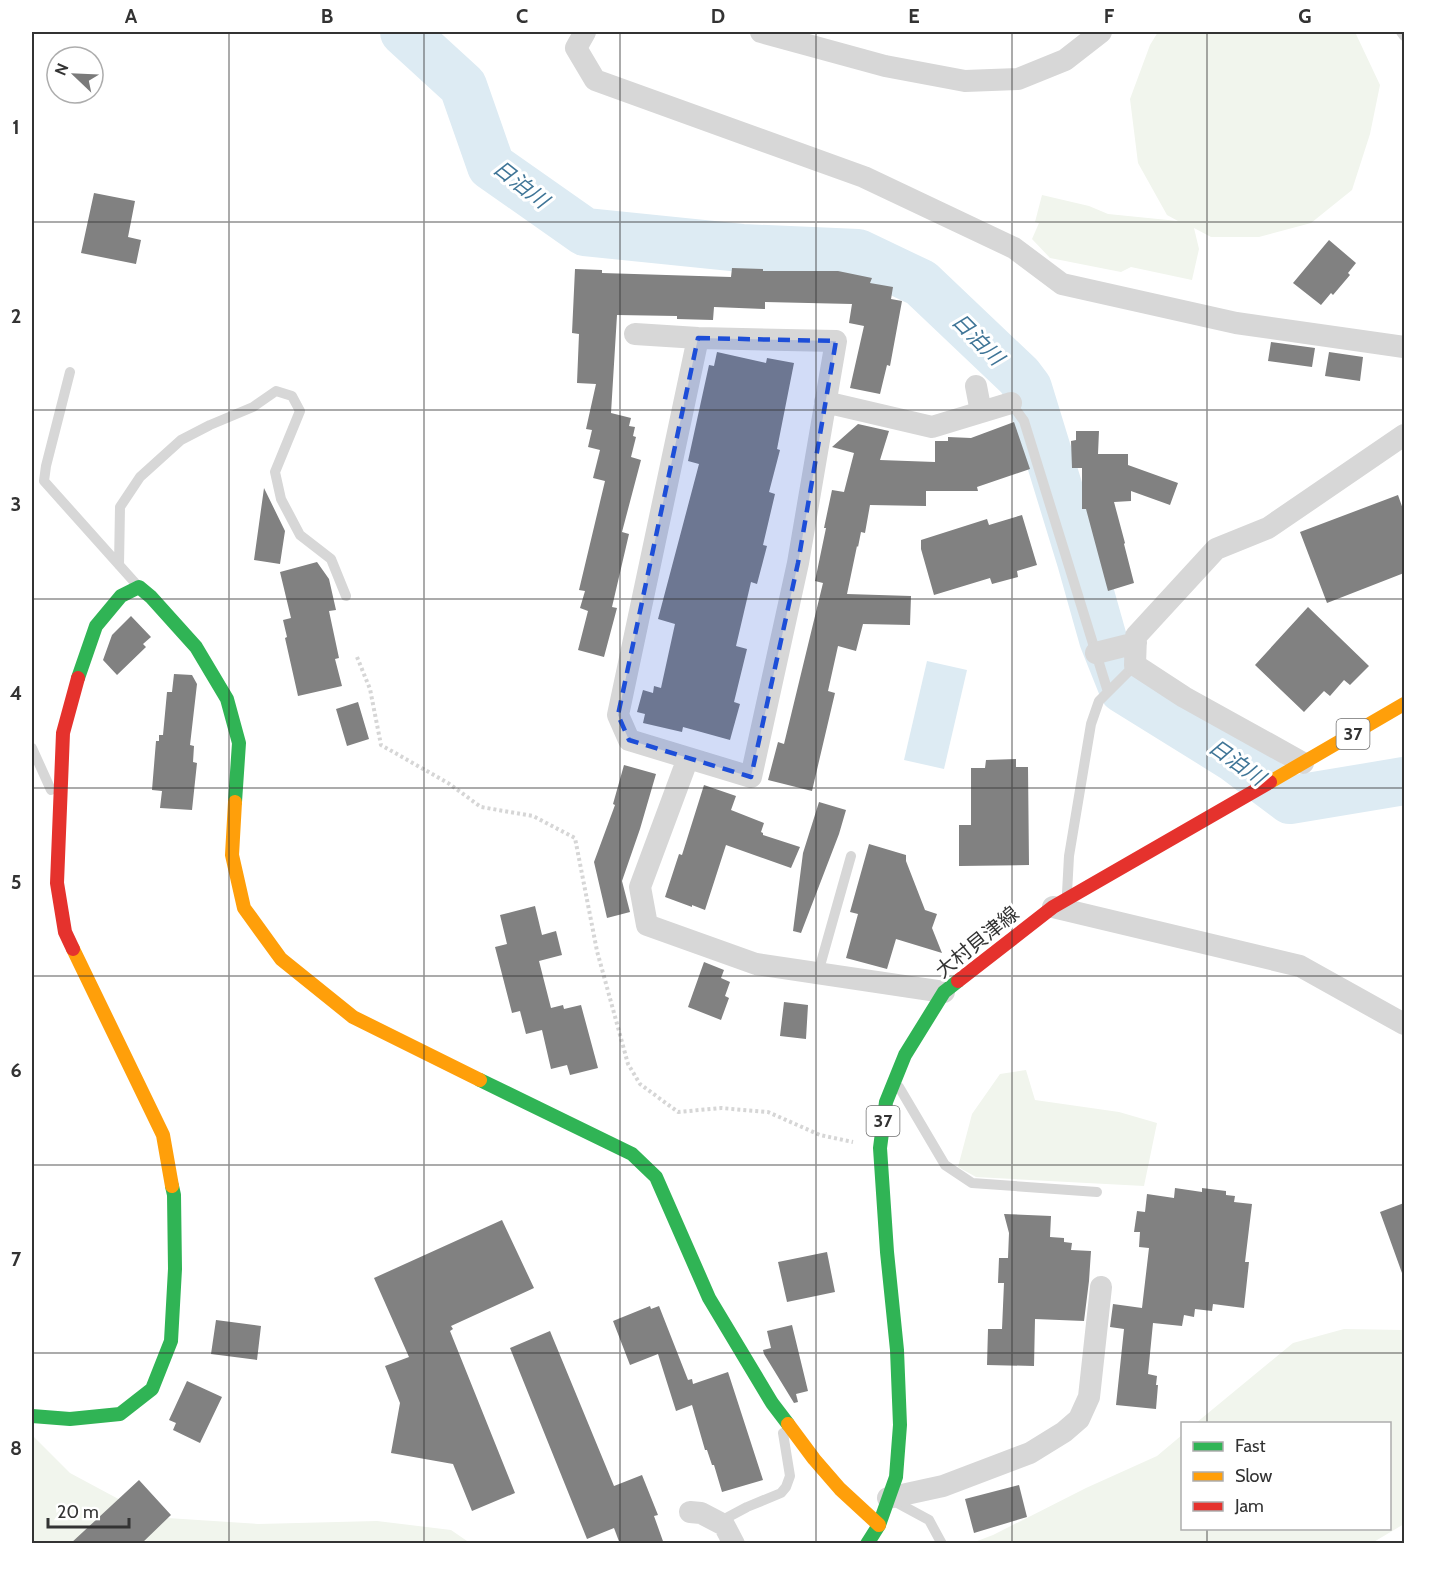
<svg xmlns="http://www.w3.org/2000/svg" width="1436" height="1575" viewBox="0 0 1436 1575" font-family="Cabin,'Noto Sans JP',sans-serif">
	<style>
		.green { fill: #f1f5ed }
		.water { fill: #ddebf3 }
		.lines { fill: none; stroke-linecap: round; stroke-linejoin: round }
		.river { stroke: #ddebf3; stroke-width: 48 }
		.building { fill: #818181 }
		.path { stroke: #d6d6d6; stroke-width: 4; stroke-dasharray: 3 3; stroke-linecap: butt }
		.lane { stroke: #d7d7d7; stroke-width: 10 }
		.street { stroke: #d7d7d7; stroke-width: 22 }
		.fast { stroke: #30b455; stroke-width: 14 }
		.slow { stroke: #ff9f0a; stroke-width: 14 }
		.jam { stroke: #e5322d; stroke-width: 14 }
		.marked { fill: #1d4ed8; fill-opacity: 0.2; stroke: #1d4ed8; stroke-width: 4.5; stroke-dasharray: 12 8; stroke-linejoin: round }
		.grid { fill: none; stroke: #333; stroke-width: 1.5; stroke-opacity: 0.55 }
		.labels { text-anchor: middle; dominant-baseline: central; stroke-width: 6; stroke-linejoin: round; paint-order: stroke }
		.shield { fill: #fff; stroke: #707070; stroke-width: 1.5 }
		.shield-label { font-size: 18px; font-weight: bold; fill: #333 }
		.street-label { font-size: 20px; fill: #333; stroke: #fff }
		.water-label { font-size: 21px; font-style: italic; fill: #3f7597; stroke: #fff }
		.neatline { fill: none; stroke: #333; stroke-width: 2 }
		.grid-label { font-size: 20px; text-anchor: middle; font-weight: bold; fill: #333 }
	</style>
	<rect width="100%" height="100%" fill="#fff"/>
	<!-- green -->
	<path class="green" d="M1158,32H1355L1380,85L1370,134L1352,190L1311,223L1259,237H1211L1194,228L1199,249L1192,280L1131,267L1121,272L1050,258L1032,239L1039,223L1035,222L1042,195L1089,206L1108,214L1178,221L1167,215L1138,163L1130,99L1150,45Z
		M1026,1070L1035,1100L1119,1112L1157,1123L1144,1186L976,1177L958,1167L972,1114L1000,1074Z
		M1344,1329L1404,1330V1524L1372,1543H972L993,1535L1086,1488L1157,1456L1182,1435V1528H1390V1424L1196,1423L1293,1343Z
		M32,1435L70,1473L152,1517L258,1524L377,1521L451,1530L470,1543H32Z"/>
	<!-- water -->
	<path class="water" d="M927,661L967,670L944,769L904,760Z"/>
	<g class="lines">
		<!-- river -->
		<path class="river" d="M404,32L463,86L491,166L585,232L742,248L858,253L921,283L1019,376L1028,388L1081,561L1103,639L1123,689L1234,758L1290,800L1404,781"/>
	</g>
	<!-- building -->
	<path class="building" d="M94,193L135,201L128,237L141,240L136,264L81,253Z
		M1329,240L1356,263L1348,273L1350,275L1333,295L1331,293L1321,305L1293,283Z
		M732,268L763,269V271H838L872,278L870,283L893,287L891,299L902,301L890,366L887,365L880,394L850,388L864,326L849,323L852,304L765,302V309L714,307L713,320L677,319V316L617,315L611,413L631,418L629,426L635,427L633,436L636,437L631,457L641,460L622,532L629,534L612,607L617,608L604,657L578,650L588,611L580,608L585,591L579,590L605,481L593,478L600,450L588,447L592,430L586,429L596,384L577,383L579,334L572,333L575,269L602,270V273L731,277Z
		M1271,342L1315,348L1312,367L1268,361Z
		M717,352L766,363L767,358L794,363L777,449L780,450L769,492L775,494L763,545L767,546L757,584L751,582L736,646L747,649L734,702L740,704L730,740L683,727L682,732L643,723L645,714L637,712L643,690L653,693L654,686L661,688L675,624L658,619L699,464L688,461L709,365L714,366Z
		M1329,352L1363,357L1360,381L1325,376Z
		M1014,422L1030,469L977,487L978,491H926V506L870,505L865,533L861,532L858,547L857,546L847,594L911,596L910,625L863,624L856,651L838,646L828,691L835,693L812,791L768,780L778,742L784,744L823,583L815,581L826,528H824L832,490L844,492L854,453L832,447L858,424L889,431L880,460L935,462V441H948V437L971,438Z
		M1076,431H1099L1098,454H1128V465L1178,483L1170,505L1131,491V501L1114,502L1125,543L1124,544L1134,583L1108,591L1086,509H1082V468H1072L1071,441L1076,440Z
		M264,488L285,531L280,564L254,560Z
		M1398,495L1404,512V573L1327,603L1300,532Z
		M1022,515L1037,565L1017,571L1018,577L992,584L990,578L934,595L921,549V540L987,519L989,525Z
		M317,562L329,579L336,610L329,611L339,658L335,659L342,686L298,696L285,638L287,637L283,620L291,618L280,572Z
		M1308,607L1369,666L1350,685L1344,680L1330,696L1324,691L1304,712L1255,665Z
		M131,616L151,637L143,644L146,647L117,675L103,660L112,635Z
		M174,674L192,675L197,684L190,745L194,746L193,762L197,763L192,810L160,808L162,791L152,790L156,741H159V735H163L167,692H172Z
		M358,702L369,739L347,746L336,709Z
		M1016,759V767H1028L1029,865L959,866V825H971V768H985L986,760Z
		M624,765L656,774L640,829L622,881L630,912L607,918L594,862L615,805L613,804Z
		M704,785L736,796L731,810L764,823L761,832L763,833V835L800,847L791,868L726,845L705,910L692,905V907L665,897L679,854L682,855Z
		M819,802L846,810L839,834L801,933L793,931L803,853Z
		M869,844L906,855V861L925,910L937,914L932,928L942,953L896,939L887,969L846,958L858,914L850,912Z
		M535,906L542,935L556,931L562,955L539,961L551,1008L563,1005L564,1009L581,1005L598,1068L570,1075L567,1065L551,1069L542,1030L526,1034L520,1011L512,1013L495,947L507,944L500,915Z
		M704,962L724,970L721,978L730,982L725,996L729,998L721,1020L688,1007Z
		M784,1002L808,1005L806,1039L780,1036Z
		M1175,1188L1202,1192V1188L1226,1191V1195L1235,1196L1234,1202L1252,1204L1245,1262H1249L1244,1308L1213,1304L1212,1311L1195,1309L1194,1317L1184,1315L1182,1326L1153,1323L1148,1374L1157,1376L1156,1385H1158L1156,1409L1116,1405L1124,1329L1110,1327L1113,1304L1142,1308L1149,1248L1139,1247L1140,1232H1134L1137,1211L1145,1212L1147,1194L1174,1198Z
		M1404,1203V1273H1402L1380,1212Z
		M1004,1214L1051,1216L1050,1237L1064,1238V1242L1072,1243L1071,1250L1091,1251L1089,1281L1084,1321L1035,1319L1034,1366L987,1365L988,1329H1002L1004,1283H998L999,1258H1008L1009,1233Z
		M502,1220L534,1288L451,1326L453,1329L450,1331L515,1493L472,1511L453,1464L391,1453L400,1403L385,1366L409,1357L374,1278Z
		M827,1252L835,1292L787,1302L778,1262Z
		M650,1306L651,1309L659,1306L688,1380L692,1379L693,1384L728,1372L763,1480L722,1492L714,1465H712L707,1450H705L692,1405L676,1411L658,1354L630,1365L613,1321Z
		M216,1320L261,1326L257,1360L211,1354Z
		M792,1325L808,1391L796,1394L798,1402L794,1403L764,1354L763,1350L771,1348L767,1331Z
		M550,1331L614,1486L642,1475L658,1515L654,1516L664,1544H620L614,1528L587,1539L510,1348Z
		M187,1381L222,1397L200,1443L173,1430L176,1423L169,1420Z
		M139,1480L171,1515L141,1544H70Z
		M1019,1485L1027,1517L974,1533L965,1499Z"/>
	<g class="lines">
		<!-- path -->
		<path class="path" d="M357,657L370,689L381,745L448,783L481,807L533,816L575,838L597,951L628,1064L640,1084L678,1112L721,1108L768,1112L820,1135L853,1142"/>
		<!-- lane -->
		<path class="lane" d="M1401,32L1404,36
			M70,372L46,466L44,481L137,585
			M1011,403L1024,421L1108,692
			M119,565L120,507L140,477L181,440L210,425L253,407L276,391L292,396L300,411L275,472L281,499L300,535L331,559L346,596
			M32,748L51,790
			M1067,893L1069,856L1091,724L1099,701L1135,665
			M818,973L851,856
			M899,1087L945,1165L972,1183L1097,1192
			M892,1500L929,1520L942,1544
			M719,1522L747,1507L781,1493L786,1487L790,1476L783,1433"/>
		<!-- street -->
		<path class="street" d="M585,32L576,48L595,80L864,177L1014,248L1062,284L1236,323L1404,347
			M761,32L885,66L965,81L1018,79L1065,60L1101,32
			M635,334L698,338L836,341L798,563L751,777L629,740L618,715L698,338
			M976,386L981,412
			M825,402L932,427L1011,403
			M1096,653L1136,643
			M688,758L640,887L647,925L756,964L944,992
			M1303,763L1184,697L1135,665L1136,636L1216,549L1268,528L1404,435
			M1053,907L1300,966L1404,1024
			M888,1498L943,1486L1030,1453L1064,1432L1079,1419L1089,1397L1101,1287
			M690,1512L701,1513L724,1525L734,1544"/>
		<!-- fast -->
		<path class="fast" d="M78,678L96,626L121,596L139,587L151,597L196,647L227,699L239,743L235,802
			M480,1080L632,1154L656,1177L709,1298L772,1403L788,1424
			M32,1416L70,1419L120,1414L152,1389L171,1341L175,1269L174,1195L172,1186
			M867,1544L879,1525L896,1477L900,1425L897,1350L887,1252L880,1148L886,1102L905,1055L944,992L958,981"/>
		<!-- slow -->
		<path class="slow" d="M1270,782L1404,704
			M235,802L232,855L244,908L281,959L353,1017L480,1080
			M73,949L163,1135L172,1186
			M788,1424L814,1459L840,1489L879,1525"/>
		<!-- jam -->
		<path class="jam" d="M73,949L65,932L57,883L63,733L78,678
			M958,981L1053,907L1270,782"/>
	</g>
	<!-- marked area -->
	<path class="marked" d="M698,338L836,341L798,563L751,777L629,740L618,715Z"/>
	<!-- grid -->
	<path class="grid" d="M229,32V1544M424,32V1544M620,32V1544M816,32V1544M1012,32V1544M1207,32V1424M32,222H1404M32,410H1404M32,599H1404M32,788H1404M32,976H1404M32,1165H1404M32,1353H1404M1207,1528V1544"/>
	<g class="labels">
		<!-- shield labels -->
		<g class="shield">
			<rect x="1336.5" y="719" width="33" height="30" rx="4.5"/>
			<rect x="866.5" y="1106" width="33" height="30" rx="4.5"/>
		</g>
		<g class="shield-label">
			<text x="1353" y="734">37</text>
			<text x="883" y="1121">37</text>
		</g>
		<!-- street labels -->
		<g class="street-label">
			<text transform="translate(977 942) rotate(-39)">大村貝津線</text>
		</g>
		<!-- water labels -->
		<g class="water-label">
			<text transform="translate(521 184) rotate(38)">日泊川</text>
			<text transform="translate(978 339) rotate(45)">日泊川</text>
			<text transform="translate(1237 762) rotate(35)">日泊川</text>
		</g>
	</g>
	<!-- border -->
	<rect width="1436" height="1575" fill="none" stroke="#ffffff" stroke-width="66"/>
	<!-- legend -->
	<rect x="1181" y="1422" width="210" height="108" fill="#ffffff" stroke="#adadad" stroke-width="1.5"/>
	<rect x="1193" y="1442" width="30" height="9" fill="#30b455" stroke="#adadad" stroke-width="1.5"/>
	<text x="1235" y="1452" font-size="18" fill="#333333">Fast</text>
	<rect x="1193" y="1472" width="30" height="9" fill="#ff9f0a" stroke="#adadad" stroke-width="1.5"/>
	<text x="1235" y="1482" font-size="18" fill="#333333">Slow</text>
	<rect x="1193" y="1502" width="30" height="9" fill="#e5322d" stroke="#adadad" stroke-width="1.5"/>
	<text x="1235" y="1512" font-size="18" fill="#333333">Jam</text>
	<!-- north arrow -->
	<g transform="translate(75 75) rotate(293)"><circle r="28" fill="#ffffff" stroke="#adadad" stroke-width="1.5"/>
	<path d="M0-4.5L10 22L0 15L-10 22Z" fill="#7a7a7a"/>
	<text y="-9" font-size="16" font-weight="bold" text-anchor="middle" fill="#333333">N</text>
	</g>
	<!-- scale -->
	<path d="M48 1518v9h81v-9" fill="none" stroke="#333333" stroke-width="3"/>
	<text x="57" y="1518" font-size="18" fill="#333333" stroke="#ffffff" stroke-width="4.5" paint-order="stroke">20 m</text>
	<rect x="33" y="33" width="1370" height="1509" class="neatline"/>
	<g class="grid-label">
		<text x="131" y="23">A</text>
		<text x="327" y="23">B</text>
		<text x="522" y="23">C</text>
		<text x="718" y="23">D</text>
		<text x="914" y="23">E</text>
		<text x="1109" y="23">F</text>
		<text x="1305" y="23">G</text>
		<text x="16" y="134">1</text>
		<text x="16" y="323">2</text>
		<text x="16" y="511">3</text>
		<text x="16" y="700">4</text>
		<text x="16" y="889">5</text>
		<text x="16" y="1077">6</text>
		<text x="16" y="1266">7</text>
		<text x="16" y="1455">8</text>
	</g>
</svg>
